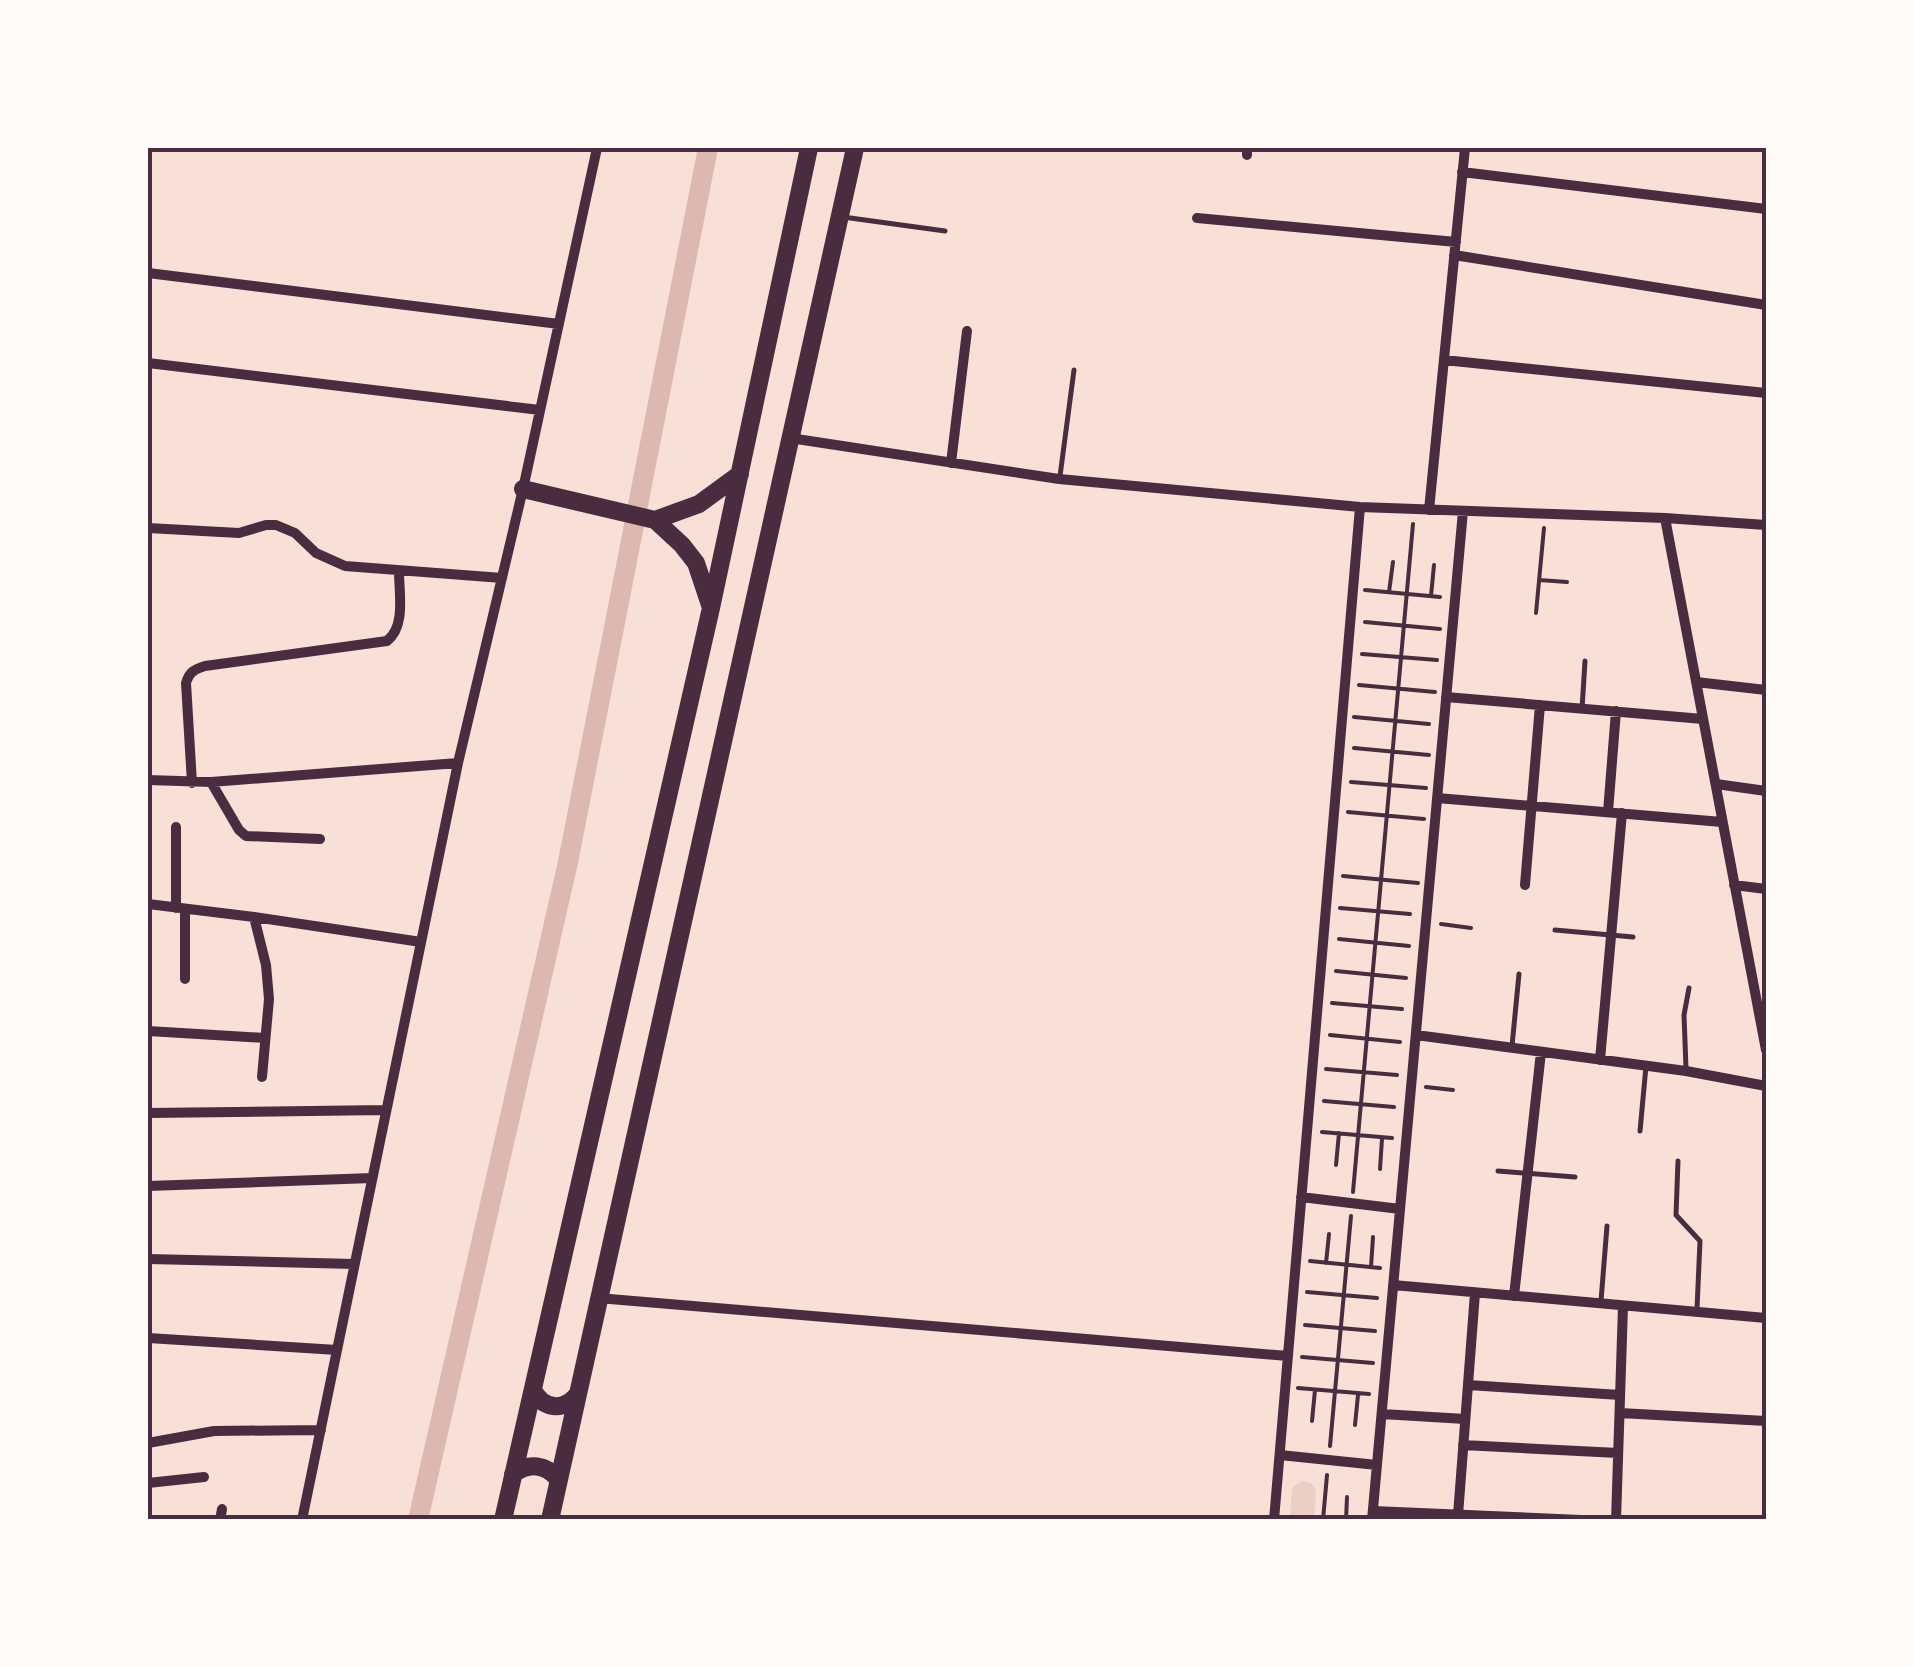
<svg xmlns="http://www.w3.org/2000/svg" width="1914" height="1667" viewBox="0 0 1914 1667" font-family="'Source Sans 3',sans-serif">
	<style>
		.green { fill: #ebcfc5 }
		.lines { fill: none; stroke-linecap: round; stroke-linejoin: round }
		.canal { stroke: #dcb8b0; stroke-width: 20 }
		.path { stroke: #4a2c40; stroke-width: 4 }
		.service { stroke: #4a2c40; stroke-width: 5 }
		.minor { stroke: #4a2c40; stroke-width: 10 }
		.trunk { stroke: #4a2c40; stroke-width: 18 }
		.neatline { fill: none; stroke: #4a2c40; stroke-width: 4 }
	</style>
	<rect width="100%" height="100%" fill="#f7e1d7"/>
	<!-- green -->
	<path class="green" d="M1302,1481L1311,1483L1316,1490L1314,1519L1290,1517L1292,1489L1295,1485Z"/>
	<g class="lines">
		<!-- canal -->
		<path class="canal" d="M418,1520L568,862L708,148"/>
		<!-- path -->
		<path class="path" d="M1539,580L1567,582
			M1365,590L1440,597
			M1389,592L1393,562
			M1431,596L1434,565
			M1536,613L1544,528
			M1365,622L1440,629
			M1362,654L1437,660
			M1359,685L1435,692
			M1354,717L1429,724
			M1354,748L1429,755
			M1351,782L1426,788
			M1348,812L1424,819
			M1343,876L1418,883
			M1340,908L1410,914
			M1441,924L1471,928
			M1339,939L1409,946
			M1336,971L1406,978
			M1332,1003L1402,1009
			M1330,1035L1400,1042
			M1326,1069L1397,1075
			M1426,1087L1453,1090
			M1324,1101L1394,1107
			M1322,1132L1392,1138
			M1336,1165L1339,1133
			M1380,1169L1382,1139
			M1353,1192L1413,524
			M1310,1261L1380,1268
			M1326,1263L1329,1234
			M1371,1267L1373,1237
			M1307,1292L1377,1298
			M1305,1325L1375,1331
			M1302,1357L1373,1363
			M1298,1388L1369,1394
			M1312,1421L1315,1390
			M1355,1425L1358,1395
			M1330,1446L1351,1216
			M1323,1520L1327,1475
			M1346,1520L1347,1497"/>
		<!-- service -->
		<path class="service" d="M843,217L945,231
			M1060,476L1074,370
			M1582,709L1585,661
			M1555,930L1633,937
			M1512,1046L1519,974
			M1686,1068L1684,1015L1689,988
			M1640,1131L1646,1066
			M1678,1161L1676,1215L1700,1241L1697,1309
			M1498,1171L1575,1177
			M1601,1301L1607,1226"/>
		<!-- minor -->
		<path class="minor" d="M1247,155V148
			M1462,172L1766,209
			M1197,218L1456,242
			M1454,255L1766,305
			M148,273L559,324
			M1444,360L1766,393
			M148,363L540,410
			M790,438L1059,479L1360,507L1665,518L1766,525
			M951,463L967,331
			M1429,510L1465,148
			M1665,518L1766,1050
			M148,528L239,533L266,525H276L295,533L316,553L345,566L502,578
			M1696,682L1766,690
			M1446,697L1703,719
			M148,780L211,782L458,763
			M211,782L239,830L246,836L320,839
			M192,783L186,683C189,672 195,669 205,666L387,641C406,626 399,594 399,571
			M1716,784L1766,791
			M1437,798L1722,822
			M1608,812L1616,711
			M176,827V908
			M1525,885L1540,705
			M1734,885L1766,889
			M148,904L254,917L421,942
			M254,917L266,965L269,999L262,1077
			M185,979V909
			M148,1031L265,1038
			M1416,1035L1686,1071L1766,1086
			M1600,1060L1622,813
			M148,1113L386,1110
			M148,1186L372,1178
			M1301,1197L1400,1209
			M148,1259L354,1264
			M1393,1285L1766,1318
			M1514,1296L1541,1052
			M598,1298L1288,1356
			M148,1338L337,1350
			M1468,1385L1620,1395
			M1620,1413L1766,1421
			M1382,1414L1465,1419
			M148,1443L214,1431L321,1430
			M1463,1445L1618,1453
			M1280,1455L1377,1465
			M148,1483L204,1477
			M1373,1511L1581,1520
			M1458,1515L1475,1293
			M220,1520L222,1509
			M302,1520L458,763L523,489L597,148
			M1274,1520L1360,507
			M1372,1520L1463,511
			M1616,1520L1623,1306"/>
		<!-- trunk -->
		<path class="trunk" d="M523,489L655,520L682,545L696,563L710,605
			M655,520L699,504L740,474
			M533,1390C543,1409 563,1412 577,1395
			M513,1474C529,1462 546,1464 559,1480
			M503,1520L711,608L809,148
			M550,1520L855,148"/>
	</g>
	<!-- border -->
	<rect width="1914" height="1667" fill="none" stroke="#fffaf5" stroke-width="300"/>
	<rect x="150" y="150" width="1614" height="1367" class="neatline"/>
</svg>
